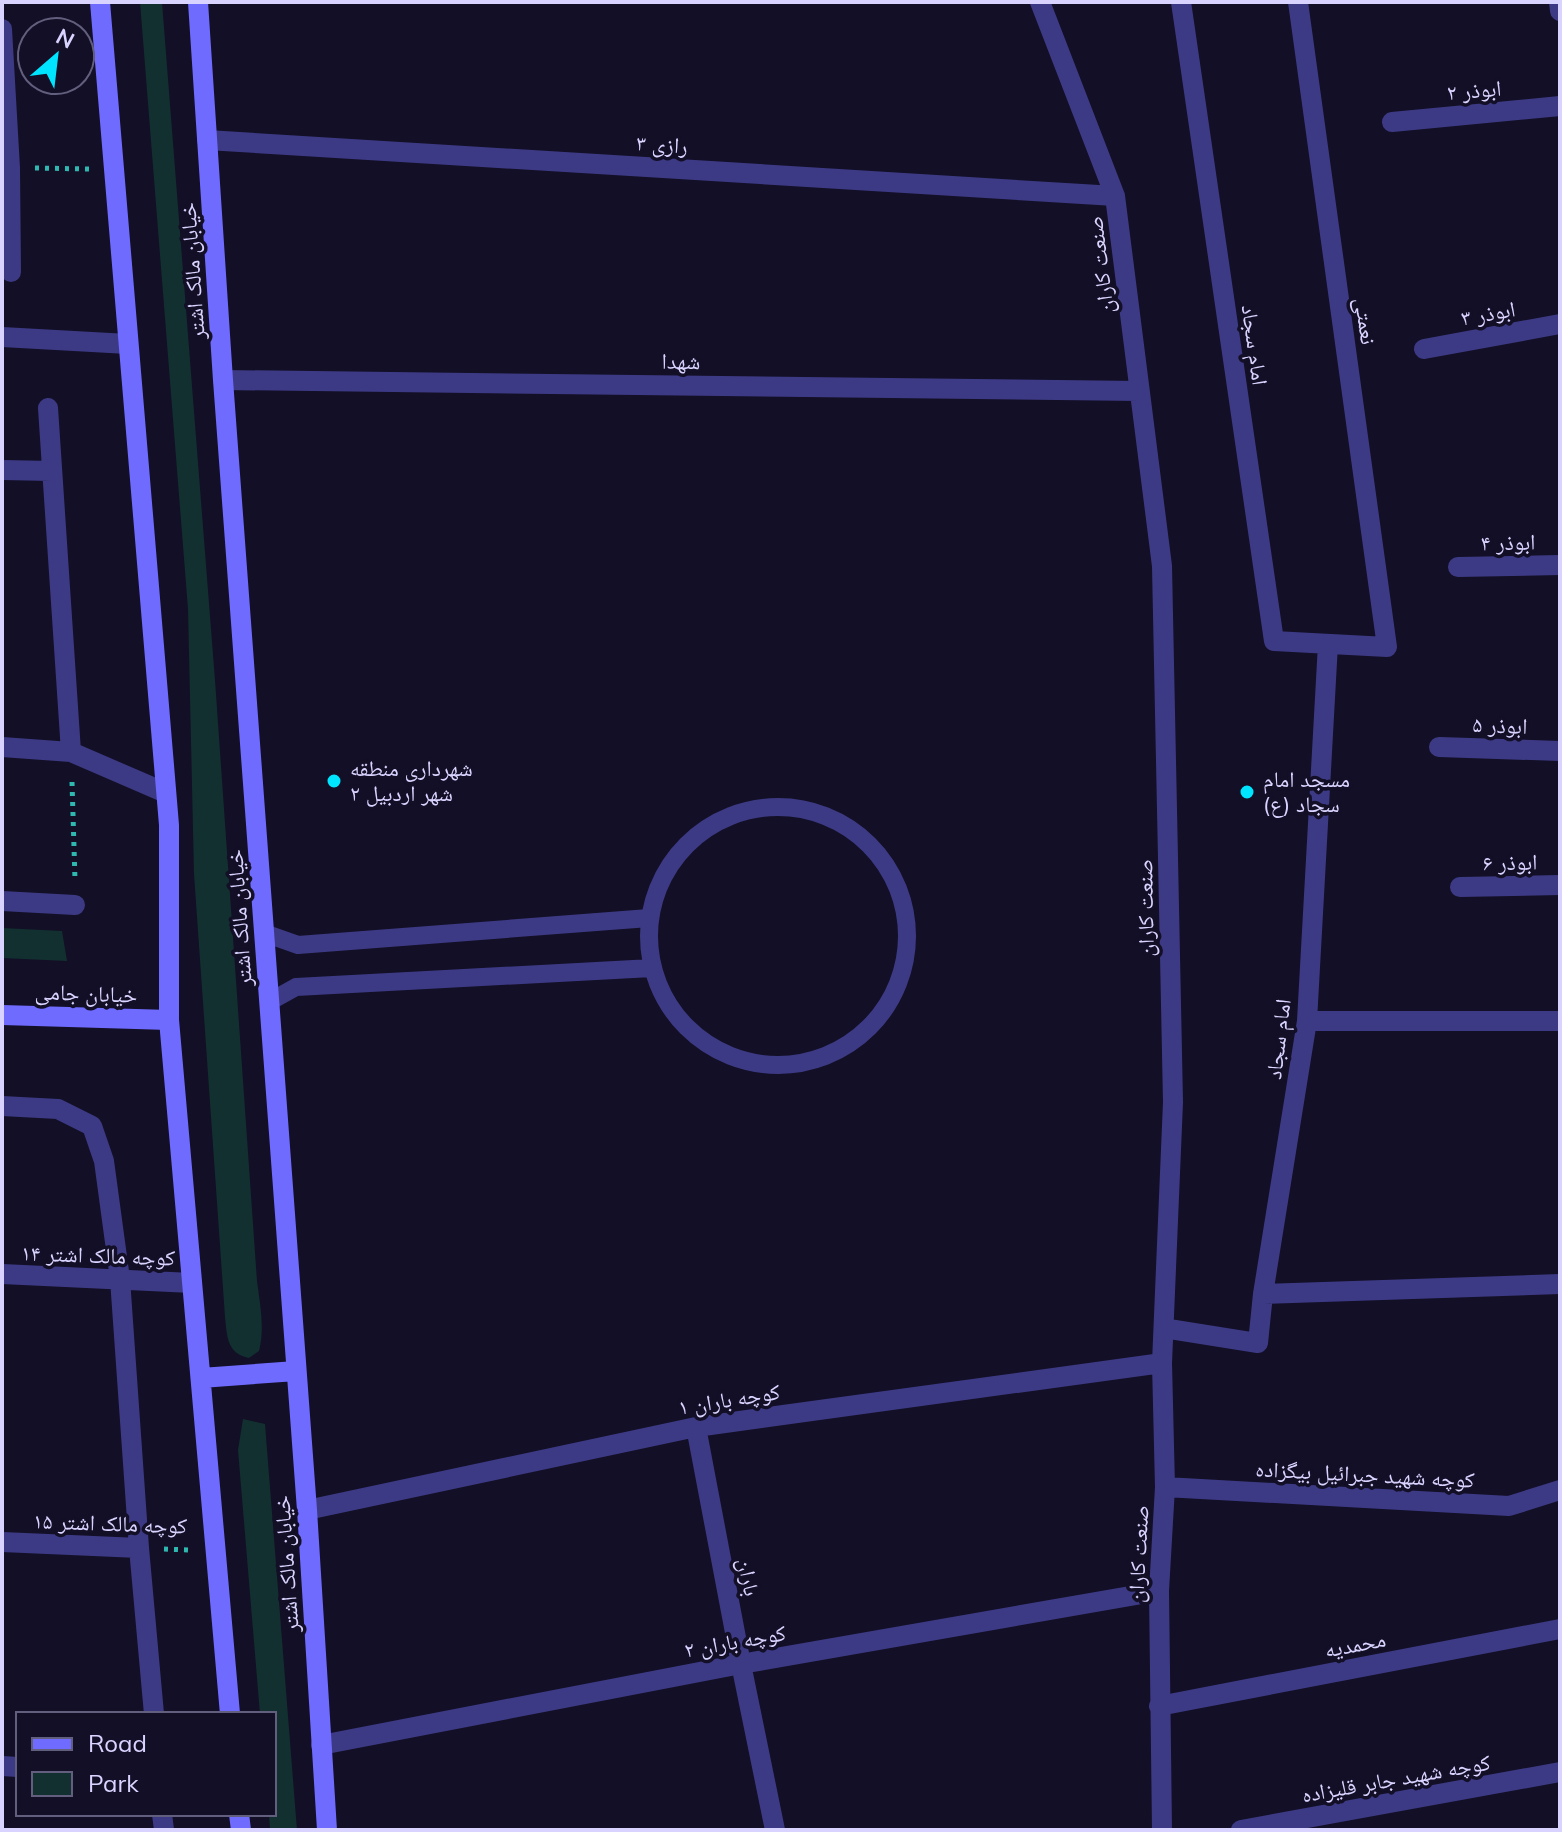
<svg xmlns="http://www.w3.org/2000/svg" width="1562" height="1832" viewBox="0 0 1562 1832" font-family="Mulish,'Noto Naskh Arabic',sans-serif">
	<style>
		.green { fill: #12302f }
		.lines { fill: none; stroke-linecap: round; stroke-linejoin: round }
		.path { stroke: #2fb8b0; stroke-width: 5; stroke-dasharray: 4 6; stroke-linecap: butt }
		.lane { stroke: #3d3a85; stroke-width: 18 }
		.street { stroke: #3d3a85; stroke-width: 20 }
		.secondary { stroke: #6f6bff; stroke-width: 20 }
		.poi-dot { fill: #00e5ff; stroke: #130f26; stroke-width: 3 }
		.labels { text-anchor: middle; dominant-baseline: central; stroke-width: 7; stroke-linejoin: round; paint-order: stroke }
		.street-label { font-size: 22px; fill: #d9d4ff; stroke: #130f26 }
		.poi-label { font-size: 22px; fill: #d9d4ff; stroke: #130f26; text-anchor: start }
	</style>
	<rect width="100%" height="100%" fill="#130f26"/>
	<!-- green -->
	<path class="green" d="M140,2H162L215,680L257,1281C260,1304 265,1328 259,1351L249,1358C227,1354 227,1336 225,1317L194,874L188,609Z
		M2,928L62,931L67,961L2,958Z
		M243,1419L265,1424L297,1830H270L269,1814H274V1714H260L238,1450Z"/>
	<g class="lines">
		<!-- path -->
		<path class="path" d="M35,168L89,169
			M72,782L75,880
			M164,1549L190,1550"/>
		<!-- lane -->
		<path class="lane" d="M649 936a129 129 0 1 1 258 0a129 129 0 1 1-258 0Z
			M264,933L298,945L649,918
			M269,1002L296,987L652,968"/>
		<!-- street -->
		<path class="street" d="M1040,2L1115,196L1162,566L1173,1102L1162,1363L1165,1487L1159,1591L1162,1830
			M1181,2L1274,641L1387,647L1298,2
			M1559,2L1560,11
			M2,29L10,168L11,272
			M1392,122L1560,106
			M207,140L1115,196
			M2,337L128,344
			M1424,349L1560,324
			M223,380L1139,391
			M48,408L71,752
			M2,470L52,471
			M1458,567L1560,565
			M2,747L71,752L166,793
			M1439,747L1560,751
			M1460,887L1560,885
			M2,901L75,905
			M1307,1021H1560
			M2,1106L58,1109L92,1126L104,1161L120,1279L139,1548L154,1714
			M2,1274L192,1283
			M1263,1294L1560,1284
			M1164,1328L1258,1343L1263,1294L1307,1021L1328,644
			M696,1427L741,1664L775,1830
			M1165,1487L1509,1506L1560,1490
			M307,1510L696,1427L1162,1363
			M2,1542L139,1548
			M1159,1706L1560,1629
			M321,1745L741,1664L1159,1591
			M2,1766L18,1767
			M162,1814L164,1830
			M1241,1830L1560,1772"/>
		<!-- secondary -->
		<path class="secondary" d="M100,2L169,825V1020L230,1714
			M198,2L223,380L307,1510L327,1830
			M2,1015L169,1020
			M201,1378L296,1371
			M239,1814L241,1830"/>
	</g>
	<!-- markers -->
	<g class="poi-dot">
		<circle cx="334" cy="781" r="8"/>
		<circle cx="1247" cy="792" r="8"/>
	</g>
	<g class="labels">
		<!-- street labels -->
		<g class="street-label">
			<text transform="translate(1474 90) rotate(-5)">ابوذر ۲</text>
			<text transform="translate(662 144) rotate(4)">رازی ۳</text>
			<text transform="translate(1100 265) rotate(-97)">صنعت کاران</text>
			<text transform="translate(192 271) rotate(-94)">خیابان مالک اشتر</text>
			<text transform="translate(1488 313) rotate(-10)">ابوذر ۳</text>
			<text transform="translate(1366 321) rotate(82)">نعمتی</text>
			<text transform="translate(1255 345) rotate(82)">امام سجاد</text>
			<text transform="translate(681 361) rotate(1)">شهدا</text>
			<text transform="translate(1508 542) rotate(-1)">ابوذر ۴</text>
			<text transform="translate(1500 725) rotate(2)">ابوذر ۵</text>
			<text transform="translate(1510 862) rotate(-1)">ابوذر ۶</text>
			<text transform="translate(1145 908) rotate(-91)">صنعت کاران</text>
			<text transform="translate(239 918) rotate(-94)">خیابان مالک اشتر</text>
			<text transform="translate(86 993) rotate(2)">خیابان جامی</text>
			<text transform="translate(1278 1039) rotate(-83)">امام سجاد</text>
			<text transform="translate(98 1255) rotate(2)">کوچه مالک اشتر ۱۴</text>
			<text transform="translate(729 1399) rotate(-9)">کوچه باران ۱</text>
			<text transform="translate(1365 1474) rotate(3)">کوچه شهید جبرائیل بیگزاده</text>
			<text transform="translate(110 1523) rotate(2)">کوچه مالک اشتر ۱۵</text>
			<text transform="translate(1138 1554) rotate(-87)">صنعت کاران</text>
			<text transform="translate(286 1564) rotate(-94)">خیابان مالک اشتر</text>
			<text transform="translate(749 1577) rotate(79)">باران</text>
			<text transform="translate(735 1641) rotate(-10)">کوچه باران ۲</text>
			<text transform="translate(1355 1644) rotate(-11)">محمدیه</text>
			<text transform="translate(1396 1778) rotate(-10)">کوچه شهید جابر قلیزاده</text>
		</g>
		<!-- poi labels -->
		<g class="poi-label">
			<text x="350" y="768">شهرداری منطقه<tspan x="350" dy="25">۲ شهر اردبیل</tspan></text>
			<text x="1263" y="779">مسجد امام<tspan x="1263" dy="25">سجاد (ع)</tspan></text>
		</g>
	</g>
	<!-- border -->
	<rect width="1562" height="1832" fill="none" stroke="#d9d4ff" stroke-width="8"/>
	<!-- legend -->
	<rect x="16" y="1712" width="260" height="104" fill="#130f26" stroke="#625e7d" stroke-width="2"/>
	<rect x="32" y="1738" width="40" height="12" fill="#6f6bff" stroke="#625e7d" stroke-width="2"/>
	<text x="88" y="1752" font-size="24" fill="#d9d4ff">Road</text>
	<rect x="32" y="1772" width="40" height="24" fill="#12302f" stroke="#625e7d" stroke-width="2"/>
	<text x="88" y="1792" font-size="24" fill="#d9d4ff">Park</text>
	<!-- north arrow -->
	<g transform="translate(56 56) rotate(28)"><circle r="38" fill="#130f26" stroke="#625e7d" stroke-width="2"/>
	<path d="M0-6L14 30L0 20L-14 30Z" fill="#00e5ff"/>
	<text y="-12" font-size="22" font-weight="bold" text-anchor="middle" fill="#d9d4ff">N</text>
	</g>
</svg>
